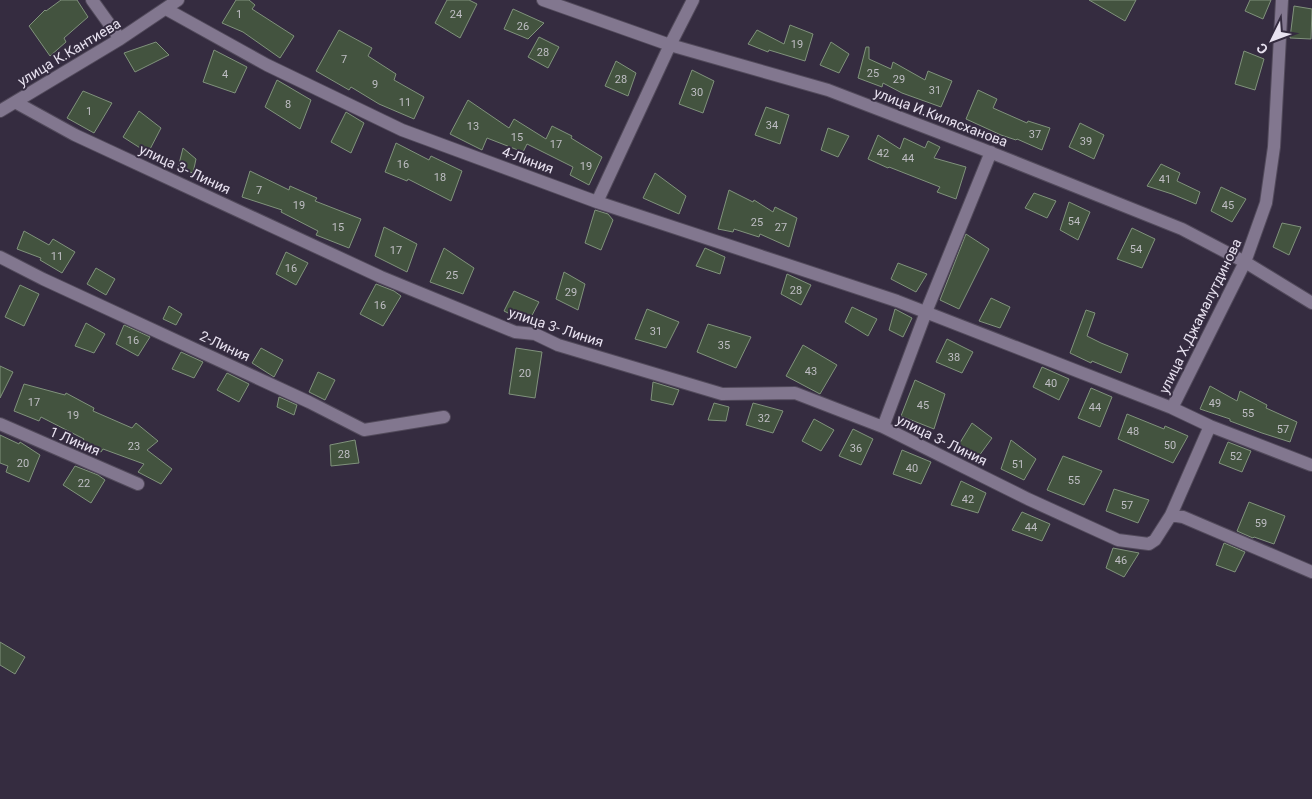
<svg xmlns="http://www.w3.org/2000/svg" width="1312" height="799" viewBox="0 0 1312 799" font-family="Roboto,sans-serif">
	<style>
		.building { fill: #43533f; stroke: #80927c }
		.lines { fill: none; stroke-linecap: round; stroke-linejoin: round }
		.street-casing { stroke: #524a5b; stroke-width: 14 }
		.street { stroke: #82778f; stroke-width: 12 }
		.labels { text-anchor: middle; dominant-baseline: central; stroke-width: 4; stroke-linejoin: round; paint-order: stroke }
		.number-label { font-size: 11px; fill: #bfbec4 }
		.street-label { font-size: 14px; fill: #e8e2f0; stroke: #352c40 }
	</style>
	<rect width="100%" height="100%" fill="#352c40"/>
	<!-- building -->
	<path class="building" d="M61,0H77L88,17L64,38L66,42L50,56L29,26L45,10L46,11Z
		M236,0H249L255,5L252,9L294,36L280,58L243,32L222,23Z
		M447,0H469L477,4L460,38L435,23Z
		M1089,0H1136L1125,21Z
		M1250,0H1271L1263,19L1245,11Z
		M1294,6L1312,9L1311,39L1290,38Z
		M513,9L544,23L528,39L504,29Z
		M790,25L813,34L805,61L769,50L768,52L748,44L757,30L784,44Z
		M339,30L372,48L368,56L396,74L394,80L424,97L414,119L379,104L351,87L349,90L316,71Z
		M539,37L559,47L548,68L528,57Z
		M156,42L169,55L135,72L124,53Z
		M831,42L849,54L839,73L820,65Z
		M866,47H869V59L891,69L893,62L925,80L928,71L952,81L941,107L902,93L883,83L882,87L858,78Z
		M214,50L247,67L235,93L203,82Z
		M1244,51L1264,59L1255,90L1235,84Z
		M616,61L636,73L628,96L605,86Z
		M692,70L714,81L703,113L679,104Z
		M277,80L311,100L300,129L265,107Z
		M978,90L997,99L993,108L1027,123L1028,121L1050,128L1042,150L1017,139L1016,140L1001,135L966,119Z
		M83,91L112,103L94,133L67,118Z
		M468,100L509,128L514,119L546,139L552,126L572,136L571,138L602,157L589,185L570,175L573,167L527,144L523,152L487,138L482,150L450,134Z
		M766,107L789,115L780,144L755,135Z
		M139,111L161,128L148,153L123,137Z
		M346,112L364,123L351,153L331,142Z
		M1080,123L1104,135L1094,159L1069,147Z
		M828,128L849,136L838,157L821,150Z
		M878,135L900,149L904,138L925,148L928,141L940,147L934,158L966,167L956,199L937,192L940,187L889,167L888,168L868,159Z
		M396,143L429,160L431,156L462,171L451,201L408,179L407,181L385,172Z
		M183,148L196,159L193,173L178,168Z
		M1161,164L1180,173L1177,181L1200,192L1196,204L1172,194L1147,186Z
		M250,171L289,190L290,186L317,198L315,201L361,219L349,248L316,235L318,231L281,212L282,210L242,197Z
		M655,173L686,196L679,214L643,198Z
		M1221,187L1246,199L1232,222L1211,211Z
		M729,190L753,202L754,200L773,212L775,207L797,218L789,247L760,234L759,237L734,229L733,232L718,229Z
		M1034,193L1056,201L1047,218L1025,208Z
		M1069,202L1090,212L1078,240L1060,230Z
		M595,210L608,214L613,220L601,250L585,243Z
		M1282,223L1301,227L1289,255L1273,247Z
		M384,227L417,244L407,272L375,256Z
		M1132,228L1155,239L1142,268L1117,259Z
		M24,231L49,245L53,239L75,252L62,273L40,260L41,258L17,249Z
		M966,234L989,249L959,309L940,300Z
		M444,248L474,268L463,294L430,282Z
		M705,248L725,257L720,274L696,266Z
		M286,252L308,263L296,285L276,274Z
		M898,263L927,274L916,292L891,279Z
		M96,268L115,279L106,295L87,284Z
		M564,272L585,284L578,310L556,299Z
		M787,274L811,285L801,305L781,294Z
		M376,284L394,291L401,296L383,326L360,314Z
		M20,285L39,294L24,326L5,317Z
		M514,291L539,302L528,323L504,311Z
		M991,298L1010,307L1000,328L979,321Z
		M169,306L182,314L176,325L163,319Z
		M852,307L877,319L868,336L845,322Z
		M647,309L679,322L666,348L635,339Z
		M895,309L912,318L903,337L889,330Z
		M1086,310L1095,313L1087,336L1101,343L1128,354L1121,373L1092,361L1091,363L1070,353Z
		M86,323L105,334L94,353L75,346Z
		M708,324L751,337L736,368L697,352Z
		M124,325L150,337L138,356L116,344Z
		M947,339L973,352L962,373L936,362Z
		M803,345L837,365L820,394L786,376Z
		M261,348L283,360L274,377L252,363Z
		M516,348L542,352L535,398L509,394Z
		M181,352L203,362L194,378L172,369Z
		M0,366L13,372L0,398Z
		M1042,367L1069,379L1059,400L1033,387Z
		M318,372L335,380L325,400L309,392Z
		M227,373L249,384L239,402L217,390Z
		M915,380L945,394L934,429L901,416Z
		M653,382L679,390L673,405L651,400Z
		M24,384L65,395L66,393L94,408L93,411L132,428L136,423L158,441L147,450L172,469L161,484L138,472L144,464L103,449L101,452L82,442L84,439L41,417L39,421L14,411Z
		M1210,386L1237,401L1240,391L1267,405L1266,408L1297,422L1290,442L1262,433L1230,421V419L1200,409Z
		M1091,388L1112,397L1100,427L1078,418Z
		M279,397L297,405L294,415L277,407Z
		M714,403L729,407L726,421L708,420Z
		M753,403L783,411L773,433L746,425Z
		M1127,414L1164,429L1165,426L1188,436L1173,463L1118,439Z
		M814,419L834,430L821,451L802,441Z
		M972,423L992,438L976,460L958,446Z
		M853,429L873,439L861,465L839,456Z
		M0,435L19,444L20,442L40,455L29,482L6,472L8,466L0,463Z
		M355,440L359,463L331,466L330,445Z
		M1011,440L1036,459L1024,480L1001,469Z
		M1228,442L1251,451L1242,472L1219,463Z
		M902,450L931,462L921,484L893,474Z
		M1063,456L1102,471L1084,505L1047,490Z
		M75,466L98,475L105,480L91,503L63,485Z
		M961,481L986,493L978,513L951,505Z
		M1114,489L1149,500L1138,523L1106,511Z
		M1249,502L1285,516L1274,544L1254,537L1253,538L1237,531Z
		M1022,512L1050,524L1042,541L1012,530Z
		M1224,543L1245,552L1235,572L1216,565Z
		M1113,548L1139,553L1124,577L1106,568Z
		M0,642L25,657L15,674L0,665Z"/>
	<g class="lines">
		<!-- street casing -->
		<g class="street-casing">
			<path id="street" d="M92,0L120,39
				M543,0L670,45L828,90L982,149L1182,229L1245,262L1312,303
				M166,9L267,65L402,130L597,202L897,301L1172,408L1210,426L1311,465
				M15,102L75,135L381,277L515,332L535,334L558,345L722,394L795,393L883,427L1028,499L1118,540L1149,544L1155,540L1171,515L1210,426
				M0,111L120,39L178,0
				M597,202L670,45L693,0
				M0,257L43,279L309,402L364,430L444,417
				M1172,408L1245,262L1266,203L1274,147L1282,0
				M0,424L138,484
				M883,427L926,312L991,152
				M1171,515L1183,517L1312,572"/>
		</g>
		<!-- street -->
		<use href="#street" class="street"/>
	</g>
	<g class="labels">
		<!-- number labels -->
		<g class="number-label">
			<text x="239" y="14">1</text>
			<text x="456" y="14">24</text>
			<text x="523" y="26">26</text>
			<text x="797" y="44">19</text>
			<text x="543" y="52">28</text>
			<text x="344" y="59">7</text>
			<text x="873" y="73">25</text>
			<text x="225" y="74">4</text>
			<text x="621" y="79">28</text>
			<text x="899" y="79">29</text>
			<text x="375" y="84">9</text>
			<text x="935" y="90">31</text>
			<text x="697" y="92">30</text>
			<text x="405" y="102">11</text>
			<text x="288" y="104">8</text>
			<text x="89" y="111">1</text>
			<text x="772" y="125">34</text>
			<text x="473" y="126">13</text>
			<text x="1035" y="134">37</text>
			<text x="517" y="137">15</text>
			<text x="1086" y="141">39</text>
			<text x="556" y="144">17</text>
			<text x="883" y="153">42</text>
			<text x="908" y="158">44</text>
			<text x="403" y="164">16</text>
			<text x="586" y="166">19</text>
			<text x="440" y="177">18</text>
			<text x="1165" y="179">41</text>
			<text x="259" y="190">7</text>
			<text x="299" y="205">19</text>
			<text x="1228" y="205">45</text>
			<text x="1074" y="221">54</text>
			<text x="757" y="222">25</text>
			<text x="338" y="227">15</text>
			<text x="781" y="227">27</text>
			<text x="1136" y="249">54</text>
			<text x="396" y="250">17</text>
			<text x="57" y="256">11</text>
			<text x="291" y="268">16</text>
			<text x="452" y="275">25</text>
			<text x="796" y="290">28</text>
			<text x="571" y="292">29</text>
			<text x="380" y="305">16</text>
			<text x="656" y="331">31</text>
			<text x="133" y="340">16</text>
			<text x="724" y="345">35</text>
			<text x="954" y="357">38</text>
			<text x="811" y="371">43</text>
			<text x="525" y="373">20</text>
			<text x="1051" y="383">40</text>
			<text x="34" y="402">17</text>
			<text x="1215" y="403">49</text>
			<text x="923" y="405">45</text>
			<text x="1095" y="407">44</text>
			<text x="1248" y="413">55</text>
			<text x="73" y="415">19</text>
			<text x="764" y="418">32</text>
			<text x="1283" y="429">57</text>
			<text x="1133" y="431">48</text>
			<text x="1170" y="445">50</text>
			<text x="134" y="446">23</text>
			<text x="856" y="448">36</text>
			<text x="344" y="454">28</text>
			<text x="1236" y="456">52</text>
			<text x="23" y="463">20</text>
			<text x="1018" y="464">51</text>
			<text x="912" y="468">40</text>
			<text x="1074" y="480">55</text>
			<text x="84" y="483">22</text>
			<text x="968" y="499">42</text>
			<text x="1127" y="505">57</text>
			<text x="1261" y="523">59</text>
			<text x="1031" y="527">44</text>
			<text x="1121" y="560">46</text>
		</g>
		<!-- street labels -->
		<g class="street-label">
			<text transform="translate(69 52) rotate(-31)">улица К.Кантиева</text>
			<text transform="translate(941 117) rotate(21)">улица И.Килясханова</text>
			<text transform="translate(528 160) rotate(20)">4-Линия</text>
			<text transform="translate(185 169) rotate(25)">улица 3- Линия</text>
			<text transform="translate(1200 316) rotate(-64)">улица Х.Джамалутдинова</text>
			<text transform="translate(556 327) rotate(18)">улица 3- Линия</text>
			<text transform="translate(225 346) rotate(25)">2-Линия</text>
			<text transform="translate(942 440) rotate(26)">улица 3- Линия</text>
			<text transform="translate(75 441) rotate(23)">1 Линия</text>
		</g>
	</g>
	<!-- north arrow -->
	<g transform="translate(1272 40) rotate(228)" stroke="#352c40" stroke-width="4" paint-order="stroke">
	<path d="M0-4L9 19L0 12L-9 19Z" fill="#e8e2f0"/>
	<text y="-8" font-size="14" font-weight="bold" text-anchor="middle" fill="#e8e2f0">С</text>
	</g>
</svg>
